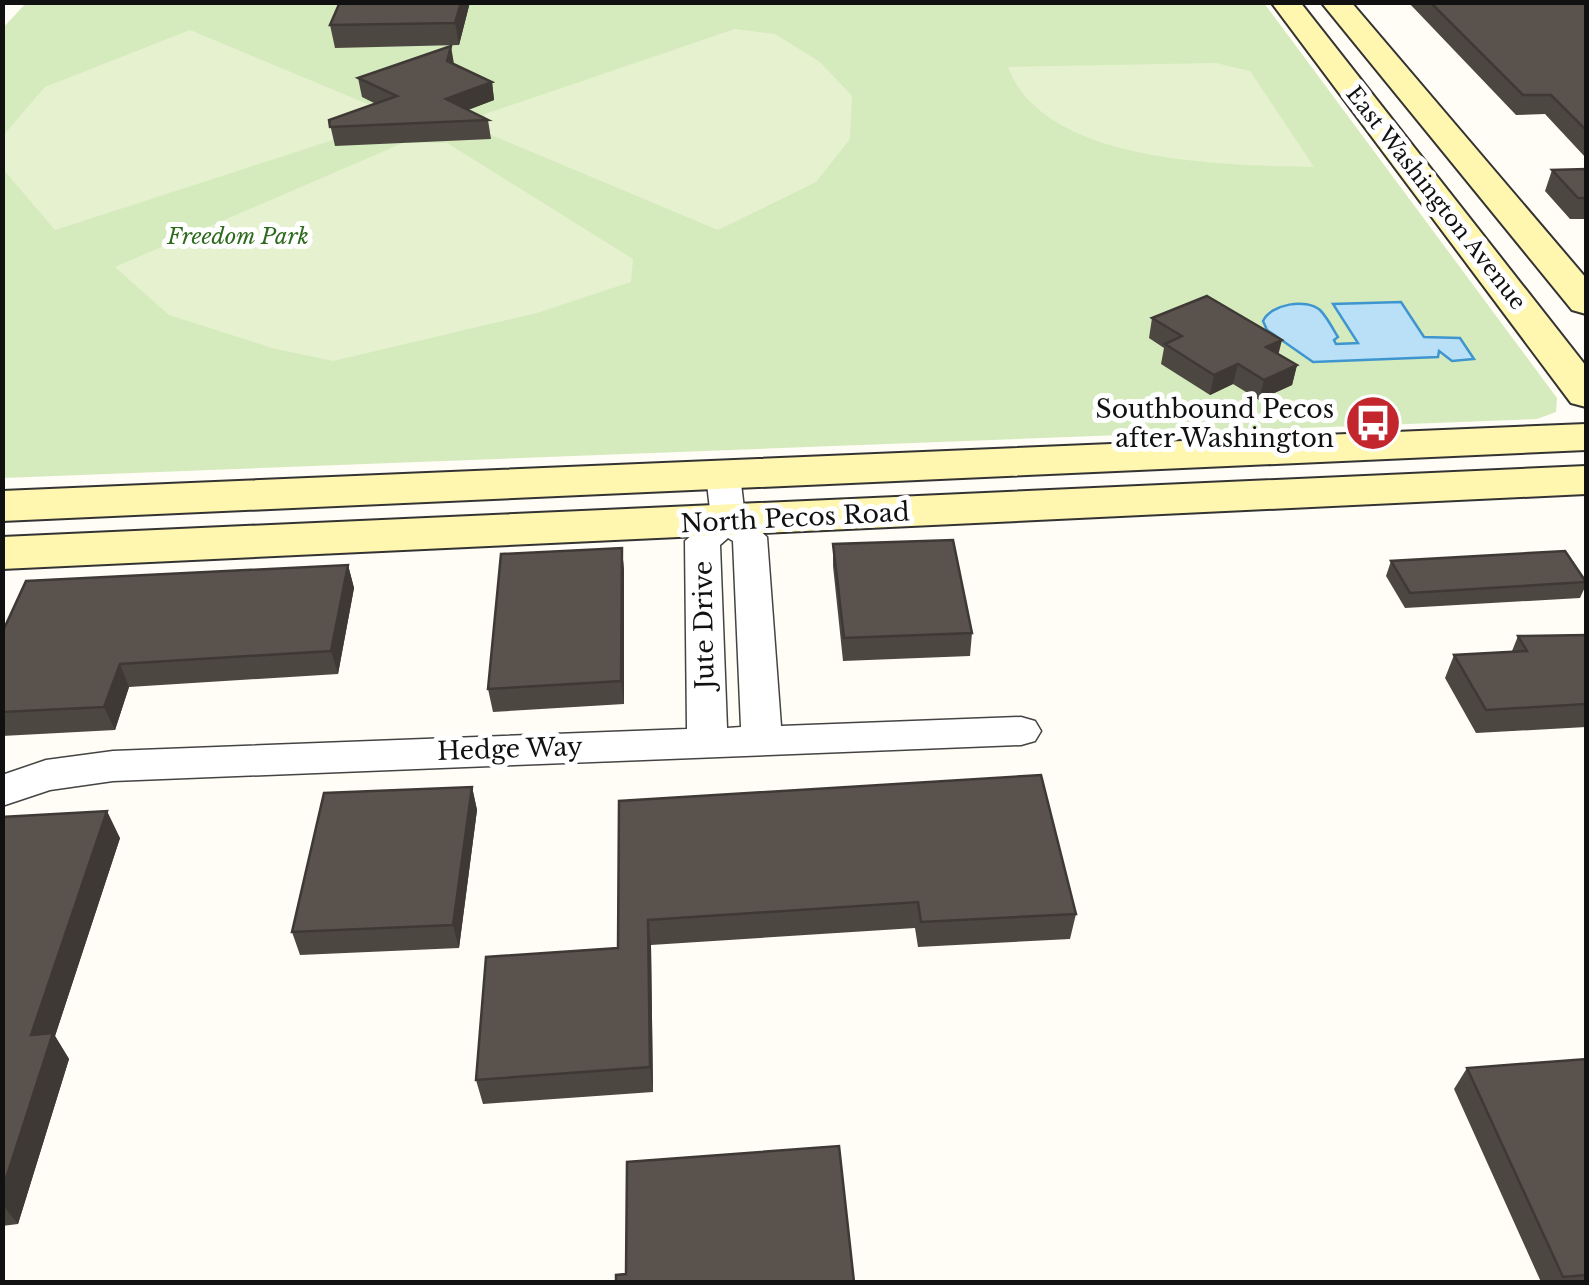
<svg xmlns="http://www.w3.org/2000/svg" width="1589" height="1285" viewBox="0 0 1589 1285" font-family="'Libre Baskerville',serif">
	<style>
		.green { fill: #d5ebbd }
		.pitch { fill: #e6f2cf }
		.water { fill: #b9e0f7; stroke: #3f96cf; stroke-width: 2.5 }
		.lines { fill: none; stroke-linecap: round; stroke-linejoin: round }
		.street-casing { stroke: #444; stroke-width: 3 }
		.secondary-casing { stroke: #333; stroke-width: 4 }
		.street { fill: #fff; fill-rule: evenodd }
		.secondary { fill: #fff6b0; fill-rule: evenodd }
		.wall { fill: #4d4742 }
		.shaded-wall { fill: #3f3936 }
		.building { fill: #5a524d; stroke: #3f3936; stroke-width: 2.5 }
		.labels { text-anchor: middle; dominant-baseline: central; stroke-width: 10; stroke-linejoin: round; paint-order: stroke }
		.far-street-label { font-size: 22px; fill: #111; stroke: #fff }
		.far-park-label { font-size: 22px; font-style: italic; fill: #2f6b1f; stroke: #fff }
		.poi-label { font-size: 25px; fill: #111; stroke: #fff; text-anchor: end }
		.street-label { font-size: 25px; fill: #111; stroke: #fff }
	</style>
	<rect width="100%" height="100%" fill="#fffdf5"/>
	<!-- green -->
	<path class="green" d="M26,3H1264L1557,398L1556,412L1537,419L3,478L2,29Z"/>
	<!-- pitch -->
	<path class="pitch" d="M735,29L775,34L820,62L852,96L850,139L816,182L718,230L484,132L485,114Z
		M190,30L382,110L373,127L55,230L3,169L2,137L45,87Z
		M1216,63L1250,71L1314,167C1227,165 1044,165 1008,67Z
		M403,143H447L633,259L631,282L537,313L333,361L272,348L169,315L115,267Z"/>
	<!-- water -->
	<path class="water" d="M1401,302L1424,337L1460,338L1474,359L1452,361L1439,351L1438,357L1313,362L1267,330L1263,321C1271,304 1306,298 1320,310C1327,317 1333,329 1338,337L1334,340L1336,344L1358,343L1333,304Z"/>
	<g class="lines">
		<!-- street casing -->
		<g class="street-casing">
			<path id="street" d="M723,465L735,468L740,475L745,517L767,537L781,726L1021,717L1035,721L1041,731L1035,741L1021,745L113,781L50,790L2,806V775L46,760L113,751L687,729L685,541L711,518L706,475L711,468ZM728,538L733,541L741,727L727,728L720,545Z"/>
		</g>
		<!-- secondary casing -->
		<g class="secondary-casing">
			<path id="secondary" d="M1271,2H1300L1586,366V407L1571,403Z
				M1321,2H1351L1586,278V314L1572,310Z
				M1586,424V450L2,521V491Z
				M1586,466V494L2,569V537Z"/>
		</g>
		<!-- street -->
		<use href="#street" class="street"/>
		<!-- secondary -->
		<use href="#secondary" class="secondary"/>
	</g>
	<!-- wall -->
	<path class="wall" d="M340,2H470L459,45L335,48L330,25Z
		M1408,2H1586V158L1545,114L1516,115Z
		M454,64L492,82L494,100L468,110L488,120L491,139L335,146L329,120L376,104L362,97L358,78Z
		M1586,169V219H1570L1545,191L1552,170Z
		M1152,318L1278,353L1297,365L1292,385L1259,400L1233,384L1210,395L1161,364L1164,348L1149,338Z
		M833,544L972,633L970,656L843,661L833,566Z
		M622,548L624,571V704L493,712L488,689Z
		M1391,561L1586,580V585L1580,598L1405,608L1386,576Z
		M348,565L354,588L338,674L129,687L115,730L2,736V633Z
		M1586,635V727L1476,733L1445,678L1454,655L1512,651L1518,636Z
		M472,787L477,810L459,948L300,955L292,932Z
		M619,801L1076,914L1070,939L918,947L915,928L651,945L653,1092L483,1104L476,1080L618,948Z
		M2,817L120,838L55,1036L69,1059L18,1224L2,1226Z
		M1586,1059V1282H1541L1454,1089L1467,1068Z"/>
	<!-- shaded-wall -->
	<path class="shaded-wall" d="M461,2H470L459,45L455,23Z
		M451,46L454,64L447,61Z
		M492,82L494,100L449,117L446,99Z
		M1282,340L1277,360L1266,347Z
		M1238,364L1233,384L1210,395L1214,375Z
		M1297,365L1292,385L1259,400L1264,380Z
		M622,548L624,571V704L621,681Z
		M348,565L354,588L338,674L331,651Z
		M120,664L129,687L115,730L104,707Z
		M472,787L477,810L459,948L453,925Z
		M107,811L120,838L55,1036L69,1059L18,1224L2,1204V1191L31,1035Z
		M648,920L651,945L653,1092L650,1067Z"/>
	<!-- building -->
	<path class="building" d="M340,2H461L455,23L330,25Z
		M1430,2H1586V130L1551,95H1523Z
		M451,46L447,61L492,82L446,99L488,120L330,127L329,120L397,96L358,78Z
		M1586,169V198H1578L1552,170Z
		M1207,296L1282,340L1266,347L1297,365L1264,380L1238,364L1214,375L1165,344L1182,336L1152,318Z
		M953,540L972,633L844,638L833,544Z
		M622,548L621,681L488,689L501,554Z
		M1565,551L1586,582L1410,593L1391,561Z
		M348,565L331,651L120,664L104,707L2,712V633L26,581Z
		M1586,635V704L1486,710L1454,655L1527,651L1518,636Z
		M1041,775L1076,914L921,922L918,902L648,920L650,1067L476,1080L486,957L618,948L619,801Z
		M472,787L453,925L292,932L324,793Z
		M107,811L31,1035L53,1033L2,1191V817Z
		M1586,1059V1275L1563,1277L1467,1068Z
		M839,1146L854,1282H616V1275L626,1274L627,1162Z"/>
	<!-- icons -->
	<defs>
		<g id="bus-disc" transform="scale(2.875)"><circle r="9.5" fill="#c4262e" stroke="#fff"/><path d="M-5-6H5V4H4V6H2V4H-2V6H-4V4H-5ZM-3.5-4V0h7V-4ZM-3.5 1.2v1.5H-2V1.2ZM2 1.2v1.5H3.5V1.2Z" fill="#fff"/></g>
	</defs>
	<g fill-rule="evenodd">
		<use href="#bus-disc" x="1373" y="423"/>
	</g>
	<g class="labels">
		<!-- far-street labels -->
		<g class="far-street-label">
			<text transform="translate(1436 198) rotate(52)">East Washington Avenue</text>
		</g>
		<!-- far-park labels -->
		<g class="far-park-label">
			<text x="238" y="236">Freedom Park</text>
		</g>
		<!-- poi labels -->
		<g class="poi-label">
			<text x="1334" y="409">Southbound Pecos<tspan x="1334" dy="29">after Washington</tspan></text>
		</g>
		<!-- street labels -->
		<g class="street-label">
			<text transform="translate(795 518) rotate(-3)">North Pecos Road</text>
			<text transform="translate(704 625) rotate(-91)">Jute Drive</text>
			<text transform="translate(510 749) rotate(-2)">Hedge Way</text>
		</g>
	</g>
	<!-- border -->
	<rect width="1589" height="1285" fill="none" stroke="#111111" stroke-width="10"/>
</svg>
